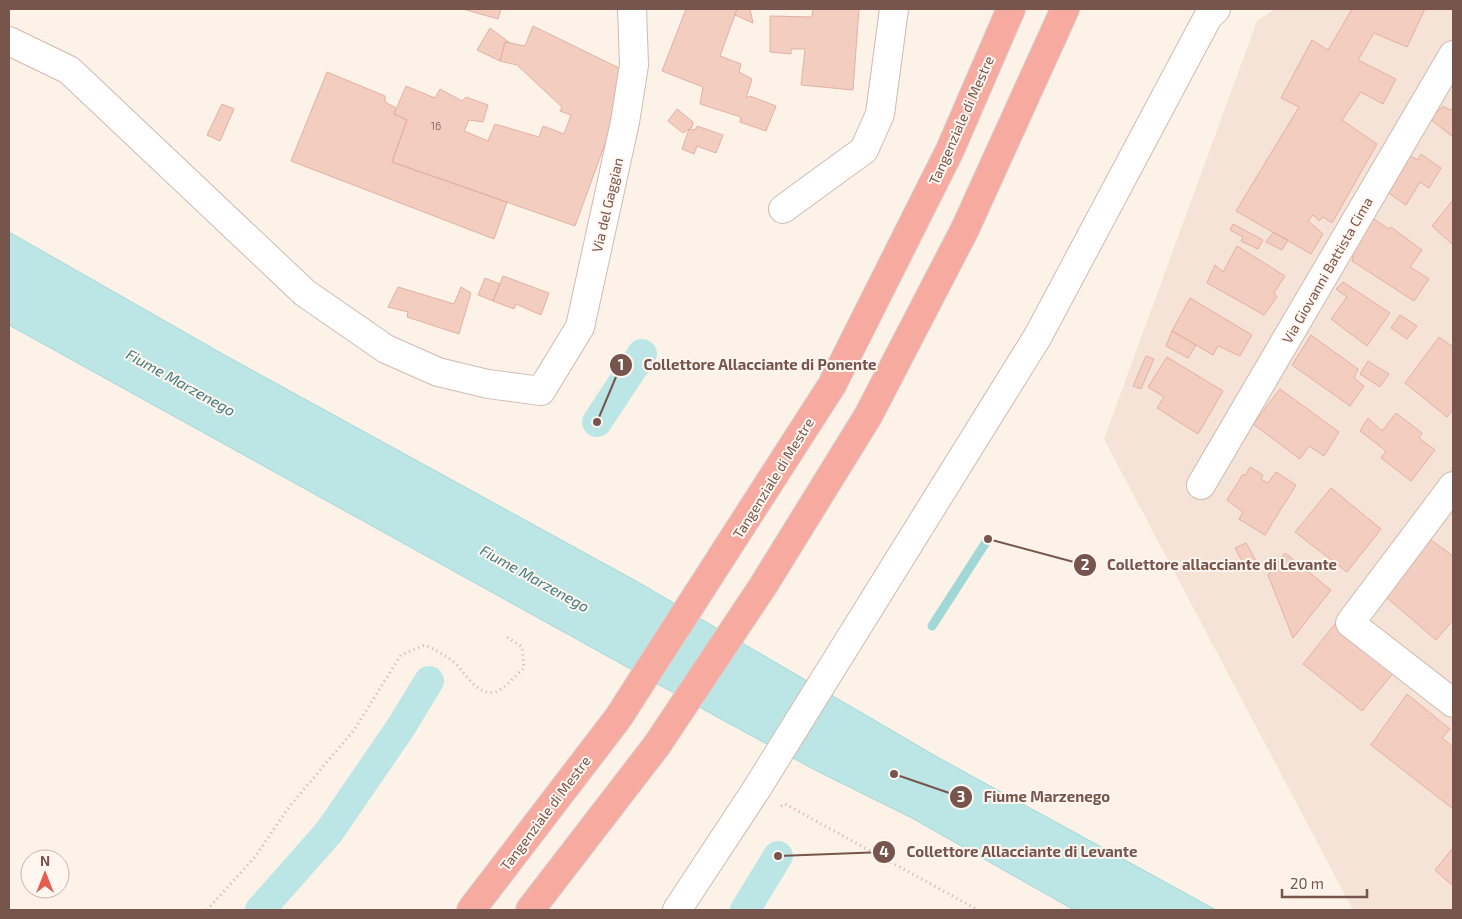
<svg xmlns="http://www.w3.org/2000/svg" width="1462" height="919" viewBox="0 0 1462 919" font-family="'Exo 2',sans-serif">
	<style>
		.residential { fill: #f4e3d6 }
		.water { fill: #bce6e6; stroke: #a2d7d8 }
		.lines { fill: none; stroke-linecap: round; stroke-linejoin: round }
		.stream { stroke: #a2d7d8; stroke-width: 9 }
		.canal { stroke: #bce6e6; stroke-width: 30 }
		.building { fill: #f2cdc0; stroke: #e4b1a0 }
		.minor-casing { stroke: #d1bab0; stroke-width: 30 }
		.motorway-casing { stroke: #d9cfcd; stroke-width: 30 }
		.path { stroke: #d7b0a2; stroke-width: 3; stroke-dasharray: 1 4; stroke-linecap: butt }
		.minor { stroke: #fff; stroke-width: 28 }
		.motorway { stroke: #f6aaa0; stroke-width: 28 }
		.labels { text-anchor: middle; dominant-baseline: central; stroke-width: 4; stroke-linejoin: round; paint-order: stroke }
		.number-label { font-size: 11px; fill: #967369 }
		.street-label { font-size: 14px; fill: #77554c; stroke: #fff6ef }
		.water-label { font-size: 15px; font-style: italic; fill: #3f7a7c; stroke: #fff6ef }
		.leader { fill: none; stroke: #77554c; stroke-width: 2 }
		.callout-dot { fill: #77554c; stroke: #fff6ef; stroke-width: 2 }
		.mark-label { font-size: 15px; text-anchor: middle; font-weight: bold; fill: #fff }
		.callout-label { font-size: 15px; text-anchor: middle; font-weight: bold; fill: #77554c; stroke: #fff6ef; stroke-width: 4; stroke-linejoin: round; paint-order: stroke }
	</style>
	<rect width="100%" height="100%" fill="#fcf2e8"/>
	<!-- residential -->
	<path class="residential" d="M1275,9H1453V910H1353L1104,439L1257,21Z"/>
	<!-- water -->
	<path class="water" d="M9,232L228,357L636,581L939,758L1216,910H1074L912,818L815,770L730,724L9,325Z"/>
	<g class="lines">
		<!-- stream -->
		<path class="stream" d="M932,626L988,539"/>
		<!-- canal -->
		<path class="canal" d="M597,422L642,354
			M260,910L329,832L401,727L429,681
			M745,910L778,856"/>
	</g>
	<!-- building -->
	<path class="building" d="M463,9H501L498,19Z
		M686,9H737L720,56L741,64L739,72L752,79L746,98L750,96L776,106L766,131L740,122L741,117L700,104L703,87L662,71Z
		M737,9H750L753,23L735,15Z
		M813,9H859L853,90L801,85L805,49H791V54L770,52V16L812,17Z
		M1352,9H1425L1407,47L1374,33L1358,60L1396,79L1383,104L1361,92L1342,120L1377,144L1332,223L1323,217L1319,221L1313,215L1308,221L1323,234L1311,254L1236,211L1299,107L1281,98L1312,40L1328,50Z
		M533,26L619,68L609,133L575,226L392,162L407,120L394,114L406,86L435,98L440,89L462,101L466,97L488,105L483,122L469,120L464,131L488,141L495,124L539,137L543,126L564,134L571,115L560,111L562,107L517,65L500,61L505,42L525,46Z
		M490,28L510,43L505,42L500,61L477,50Z
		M327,72L385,96V102L396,108L394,114L407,120L392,162L507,202L494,239L291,161Z
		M222,104L234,109L220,141L207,135Z
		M1443,106L1450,110L1453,108V137L1430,119Z
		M677,109L693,122L692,127L683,133L668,121Z
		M697,126L723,135L716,153L697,146L694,154L682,149L689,129L695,130Z
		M1421,154L1441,168L1429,188L1420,182L1406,205L1386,191L1398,169L1401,172L1410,156L1418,160Z
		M1453,200V245L1432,226Z
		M1374,219L1389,229L1391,227L1422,250L1410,267L1429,279L1414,301L1352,261L1353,256L1350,254Z
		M1233,224L1263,240L1258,249L1241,241L1243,237L1230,230Z
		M1273,232L1288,240L1282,250L1266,242Z
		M1237,246L1285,276L1274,293L1277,297L1264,315L1207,283L1215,265L1223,272Z
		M503,276L549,293L541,315L516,304L514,309L493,301Z
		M485,278L500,284L493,301L478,295Z
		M1343,282L1390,313L1367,346L1331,319L1347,297L1336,289Z
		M398,287L454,304L461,287L471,293L459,334L407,317L408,312L388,307Z
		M1190,298L1252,335L1240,356L1218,346L1213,355L1172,331Z
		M1400,315L1417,326L1407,339L1391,328Z
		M1172,331L1196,345L1188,358L1166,346Z
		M1311,335L1358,369L1354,378L1364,386L1350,406L1292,365Z
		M1439,337L1453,347V409L1447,417L1405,383Z
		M1146,356L1154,359L1141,389L1133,386Z
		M1167,357L1223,391L1198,434L1157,408L1164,397L1148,387Z
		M1368,361L1389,374L1380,387L1360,374Z
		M1280,389L1339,432L1324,456L1309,446L1300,459L1253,424Z
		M1396,413L1422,433L1419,438L1435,450L1411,481L1381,458L1386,451L1360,431L1368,418L1382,431Z
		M1250,467L1263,475L1261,479L1268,483L1276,472L1296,485L1265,535L1239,519L1243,512L1227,500L1243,474L1245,476Z
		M1331,488L1381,529L1347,572L1295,532Z
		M1431,540L1453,556V620L1436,640L1386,597L1398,583L1396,580Z
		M1246,543L1258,564L1247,570L1235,548Z
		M1285,553L1331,590L1293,638L1268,575Z
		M1335,624L1395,671L1362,711L1303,664Z
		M1407,694L1450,729L1442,738L1453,747V809L1371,745Z
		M1453,848V886L1435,870Z"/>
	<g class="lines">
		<!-- minor casing -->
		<g class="minor-casing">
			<path id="minor" d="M9,41L69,70L305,293L386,349L438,372L488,384L541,391L580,327L625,122L634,65L632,9
				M783,209L864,150L880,114L894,9
				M1201,485L1453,55
				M1453,486L1350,623L1453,703
				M677,910L756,790L1038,336L1208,17L1216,9"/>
		</g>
		<!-- motorway casing -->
		<g class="motorway-casing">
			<path id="motorway" d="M471,910L618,718L832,385L950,150L1011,9
				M530,910L657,745L763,586L868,416L965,229L1065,9"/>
		</g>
		<!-- path -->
		<path class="path" d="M781,806L785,804L978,910
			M207,910L255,857L289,807L354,730L401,655L425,645C436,650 445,655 455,663C466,674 479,699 498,691C507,686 516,675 524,668L522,647L507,637"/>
		<!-- minor -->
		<use href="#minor" class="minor"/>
		<!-- motorway -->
		<use href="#motorway" class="motorway"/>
	</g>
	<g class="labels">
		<!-- number labels -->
		<g class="number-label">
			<text x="436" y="125">16</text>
		</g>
		<!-- street labels -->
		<g class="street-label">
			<text transform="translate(961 120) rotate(-66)">Tangenziale di Mestre</text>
			<text transform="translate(607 205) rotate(-77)">Via del Gaggian</text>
			<text transform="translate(1327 270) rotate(-60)">Via Giovanni Battista Cima</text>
			<text transform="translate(773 478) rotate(-58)">Tangenziale di Mestre</text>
			<text transform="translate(545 813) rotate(-53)">Tangenziale di Mestre</text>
		</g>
		<!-- water labels -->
		<g class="water-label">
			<text transform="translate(181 382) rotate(29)">Fiume Marzenego</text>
			<text transform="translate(535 578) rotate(29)">Fiume Marzenego</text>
		</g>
	</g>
	<!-- callouts -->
	<path class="leader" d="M597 422L621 365M988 539L1085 565M894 774L961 797M778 856L884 852"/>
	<g class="callout-dot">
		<circle cx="597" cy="422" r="5"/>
		<circle cx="988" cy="539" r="5"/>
		<circle cx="894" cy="774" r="5"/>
		<circle cx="778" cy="856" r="5"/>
		<circle cx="621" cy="365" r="12"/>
		<circle cx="1085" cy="565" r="12"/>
		<circle cx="961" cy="797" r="12"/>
		<circle cx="884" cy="852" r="12"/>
	</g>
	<g class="mark-label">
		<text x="621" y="370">1</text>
		<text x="1085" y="570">2</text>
		<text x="961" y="802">3</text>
		<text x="884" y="857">4</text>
	</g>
	<g class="callout-label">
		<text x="760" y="370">Collettore Allacciante di Ponente</text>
		<text x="1222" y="570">Collettore allacciante di Levante</text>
		<text x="1047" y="802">Fiume Marzenego</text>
		<text x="1022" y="857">Collettore Allacciante di Levante</text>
	</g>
	<!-- border -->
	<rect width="1462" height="919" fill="none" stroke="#77554c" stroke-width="20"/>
	<!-- north arrow -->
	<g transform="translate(45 874)"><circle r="24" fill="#fff6ef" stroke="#c9b6ae"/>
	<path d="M0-4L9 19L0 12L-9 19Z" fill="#e55c4f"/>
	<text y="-8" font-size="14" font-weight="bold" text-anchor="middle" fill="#77554c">N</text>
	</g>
	<!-- scale -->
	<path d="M1282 889v8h85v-8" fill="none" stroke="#77554c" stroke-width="2.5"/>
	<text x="1290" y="889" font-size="15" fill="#77554c" stroke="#fff6ef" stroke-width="4" paint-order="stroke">20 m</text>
</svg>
